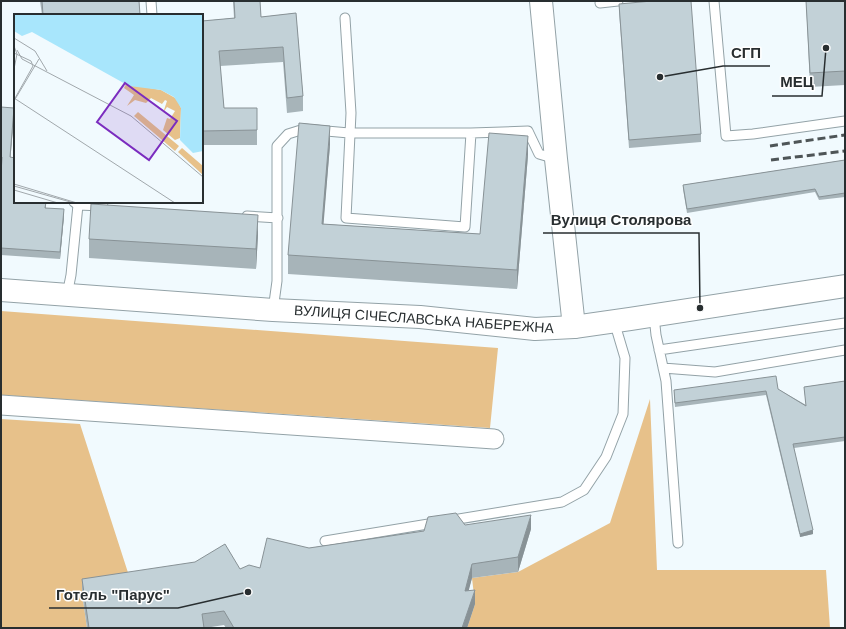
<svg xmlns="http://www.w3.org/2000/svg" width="846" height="629" viewBox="0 0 846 629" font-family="Arial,sans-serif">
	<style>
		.green { fill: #e7c18a }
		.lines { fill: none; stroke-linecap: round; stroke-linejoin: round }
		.lane-casing { stroke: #93a2a7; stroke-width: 11 }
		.street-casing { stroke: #93a2a7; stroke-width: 21 }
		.secondary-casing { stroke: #93a2a7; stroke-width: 24 }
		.primary-casing { stroke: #93a2a7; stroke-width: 24 }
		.lane { stroke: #fff; stroke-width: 9 }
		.street { stroke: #fff; stroke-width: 19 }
		.secondary { stroke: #fff; stroke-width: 22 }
		.primary { stroke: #fff; stroke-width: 22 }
		.rail { stroke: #4e5557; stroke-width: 3; stroke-dasharray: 8 4; stroke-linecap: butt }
		.wall { fill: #a7b4b9 }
		.shaded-wall { fill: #889296 }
		.building { fill: #c2d1d7; stroke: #889296 }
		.labels { text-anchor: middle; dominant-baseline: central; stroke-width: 3; stroke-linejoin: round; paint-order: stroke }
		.street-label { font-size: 14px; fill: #282e30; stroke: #fff }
		.inset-road { fill: none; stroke: #a1a8ac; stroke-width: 1 }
		.view { fill: #7b2cbf; fill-opacity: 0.15; stroke: #7b2cbf; stroke-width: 2 }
		.inset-edge { fill: none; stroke: #282e30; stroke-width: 2 }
		.leader { fill: none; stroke: #282e30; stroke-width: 1.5 }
		.callout-dot { fill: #282e30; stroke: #fff; stroke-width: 1.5 }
		.callout-label { font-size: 15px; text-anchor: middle; font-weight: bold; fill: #282e30; stroke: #fff; stroke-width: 3; stroke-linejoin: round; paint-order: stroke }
	</style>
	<rect width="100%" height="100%" fill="#f1fafe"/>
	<!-- green -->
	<path class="green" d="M1,311L498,348L490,428L1,395Z
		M650,399L657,570H826L830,628H467L475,604L472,578L518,572L610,523Z
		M1,419L80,424L132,585L82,593L87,628H1Z"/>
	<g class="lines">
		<!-- lane casing -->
		<g class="lane-casing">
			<path id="lane" d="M151,1L152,15
				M714,1L726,136L753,134L845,121
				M600,3L618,1
				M345,18L351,113L346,218L465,227L471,133
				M74,202L78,205L103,206
				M247,216L278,218
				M67,295L71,275L78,205
				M273,310L277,281V146L288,134L304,129L349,133H471L528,131L539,154L556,159
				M654,316L656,335L666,381L678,543
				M659,350L845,323
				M663,368L715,372L845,350
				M325,541L562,502L584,490L606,457L623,414L625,358L614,321"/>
		</g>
		<!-- street casing -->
		<g class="street-casing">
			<path id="street" d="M1,405L494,439"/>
		</g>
		<!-- secondary casing -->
		<g class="secondary-casing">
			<path id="secondary" d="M541,1L556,159L574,327"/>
		</g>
		<!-- primary casing -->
		<g class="primary-casing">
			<path id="primary" d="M1,290L273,310L420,317L535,329L574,327L630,319L845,286"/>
		</g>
		<!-- lane -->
		<use href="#lane" class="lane"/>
		<!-- street -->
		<use href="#street" class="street"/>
		<!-- secondary -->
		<use href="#secondary" class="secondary"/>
		<!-- primary -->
		<use href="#primary" class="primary"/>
		<!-- rail -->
		<path class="rail" d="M770,146L845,135
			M771,160L845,151"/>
	</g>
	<!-- wall -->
	<path class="wall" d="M40,1H139L140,15H42Z
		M233,1H260L261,17L296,13L303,96V111L287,113L283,62L220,66L224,108H257V145H202V21L234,18Z
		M806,1H845V85L810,87Z
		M619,4L701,134V142L629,148L619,11Z
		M1,107L14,115L10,157L15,202H46V208L64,216L60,259L1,255V174L2,164H1Z
		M330,145L323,224L480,234L528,155L517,289L288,274V255Z
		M845,160V197L819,200L815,192L687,213L683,189V185Z
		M258,235L256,269L89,258V239Z
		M845,381V441L794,448L813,534L800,537L766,395L675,407L674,394V390L778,389L806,405L804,387Z
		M465,525L531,529L518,572L472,578L468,591L475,604L467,628H226L224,625L205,628H87L82,593V579L240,569L260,568L309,548Z"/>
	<!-- shaded-wall -->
	<path class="shaded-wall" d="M14,108V115L10,164V157Z
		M330,126V145L322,243V224Z
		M528,136V155L517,289V270Z
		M64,209V216L60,259V252Z
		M258,215V235L256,269V249Z
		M531,515V529L518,572V557Z
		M813,530V534L800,537V534Z
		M472,564V578L465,605V591Z
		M475,590V604L467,628H462Z"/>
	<!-- building -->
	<path class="building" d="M42,1H139L140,15H43Z
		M234,1H260L261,17L296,13L303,96L287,98L283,47L219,51L224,108H257V130L202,131V21L235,18Z
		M652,1H691L701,134L629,140L619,4Z
		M806,1H845V71L810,73Z
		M1,107L14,108L10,157L15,158V202H46L45,208L64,209L60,252L1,248V174L2,157H1Z
		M299,123L330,126L322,224L480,234L489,133L528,136L517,270L288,255Z
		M845,160V193L819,197L815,189L687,209L683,185Z
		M91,204L258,215L256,249L89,239Z
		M776,376L778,389L806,406L804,387L845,381V437L793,444L813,530L800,534L766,391L675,403L674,390Z
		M456,513L465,525L531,515L518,557L472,564L465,591L475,590L462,628H234L224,611L202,614L204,628H89L82,579L195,562L225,544L240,569L249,565L260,568L267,538L309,548L424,531L428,517Z"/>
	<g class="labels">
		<!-- street labels -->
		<g class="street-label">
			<text transform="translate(424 319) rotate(4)">ВУЛИЦЯ СІЧЕСЛАВСЬКА НАБЕРЕЖНА</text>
		</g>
	</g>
	<!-- overview -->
	<g transform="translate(14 14)">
		<rect width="189" height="189" fill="#f1fafe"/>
		<path d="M112,70L147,76L163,85L167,94L166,124L161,126L149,116L153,104L156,105L161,97L153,93L149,99L153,87L151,86L148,90L137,84L132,89L121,86L113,92L120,81L110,74ZM124,98L165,132L161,137L120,102ZM168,134L189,152V161L164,138Z" fill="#e7c18a"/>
		<path d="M0,0H189V137L179,139L166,126L167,94L160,83L147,76L115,72L18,18L8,22L0,17Z" fill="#a8e6fc"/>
		<path class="inset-road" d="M0,24L21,37L33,57M0,32L3,40L0,55M3,36L8,45L117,102L189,163M0,39L17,47L19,52L0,86M0,84L161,189M0,87L25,45M0,170L63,189M0,172L60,189M0,176L44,189"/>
		<path class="view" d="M111,69L163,107L135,146L83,108Z"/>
		<rect width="189" height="189" class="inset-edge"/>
	</g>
	<!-- callouts -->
	<path class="leader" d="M660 77L723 66H770M826 48L822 96H772M700 308L699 233H543M248 592L178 608H49"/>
	<g class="callout-dot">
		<circle cx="660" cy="77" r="4"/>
		<circle cx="826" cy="48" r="4"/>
		<circle cx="700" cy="308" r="4"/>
		<circle cx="248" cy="592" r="4"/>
	</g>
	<g class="callout-label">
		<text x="746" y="58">СГП</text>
		<text x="797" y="87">МЕЦ</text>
		<text x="621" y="225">Вулиця Столярова</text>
		<text x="113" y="600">Готель "Парус"</text>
	</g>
	<!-- border -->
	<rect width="846" height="629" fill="none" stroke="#282e30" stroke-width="4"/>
</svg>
